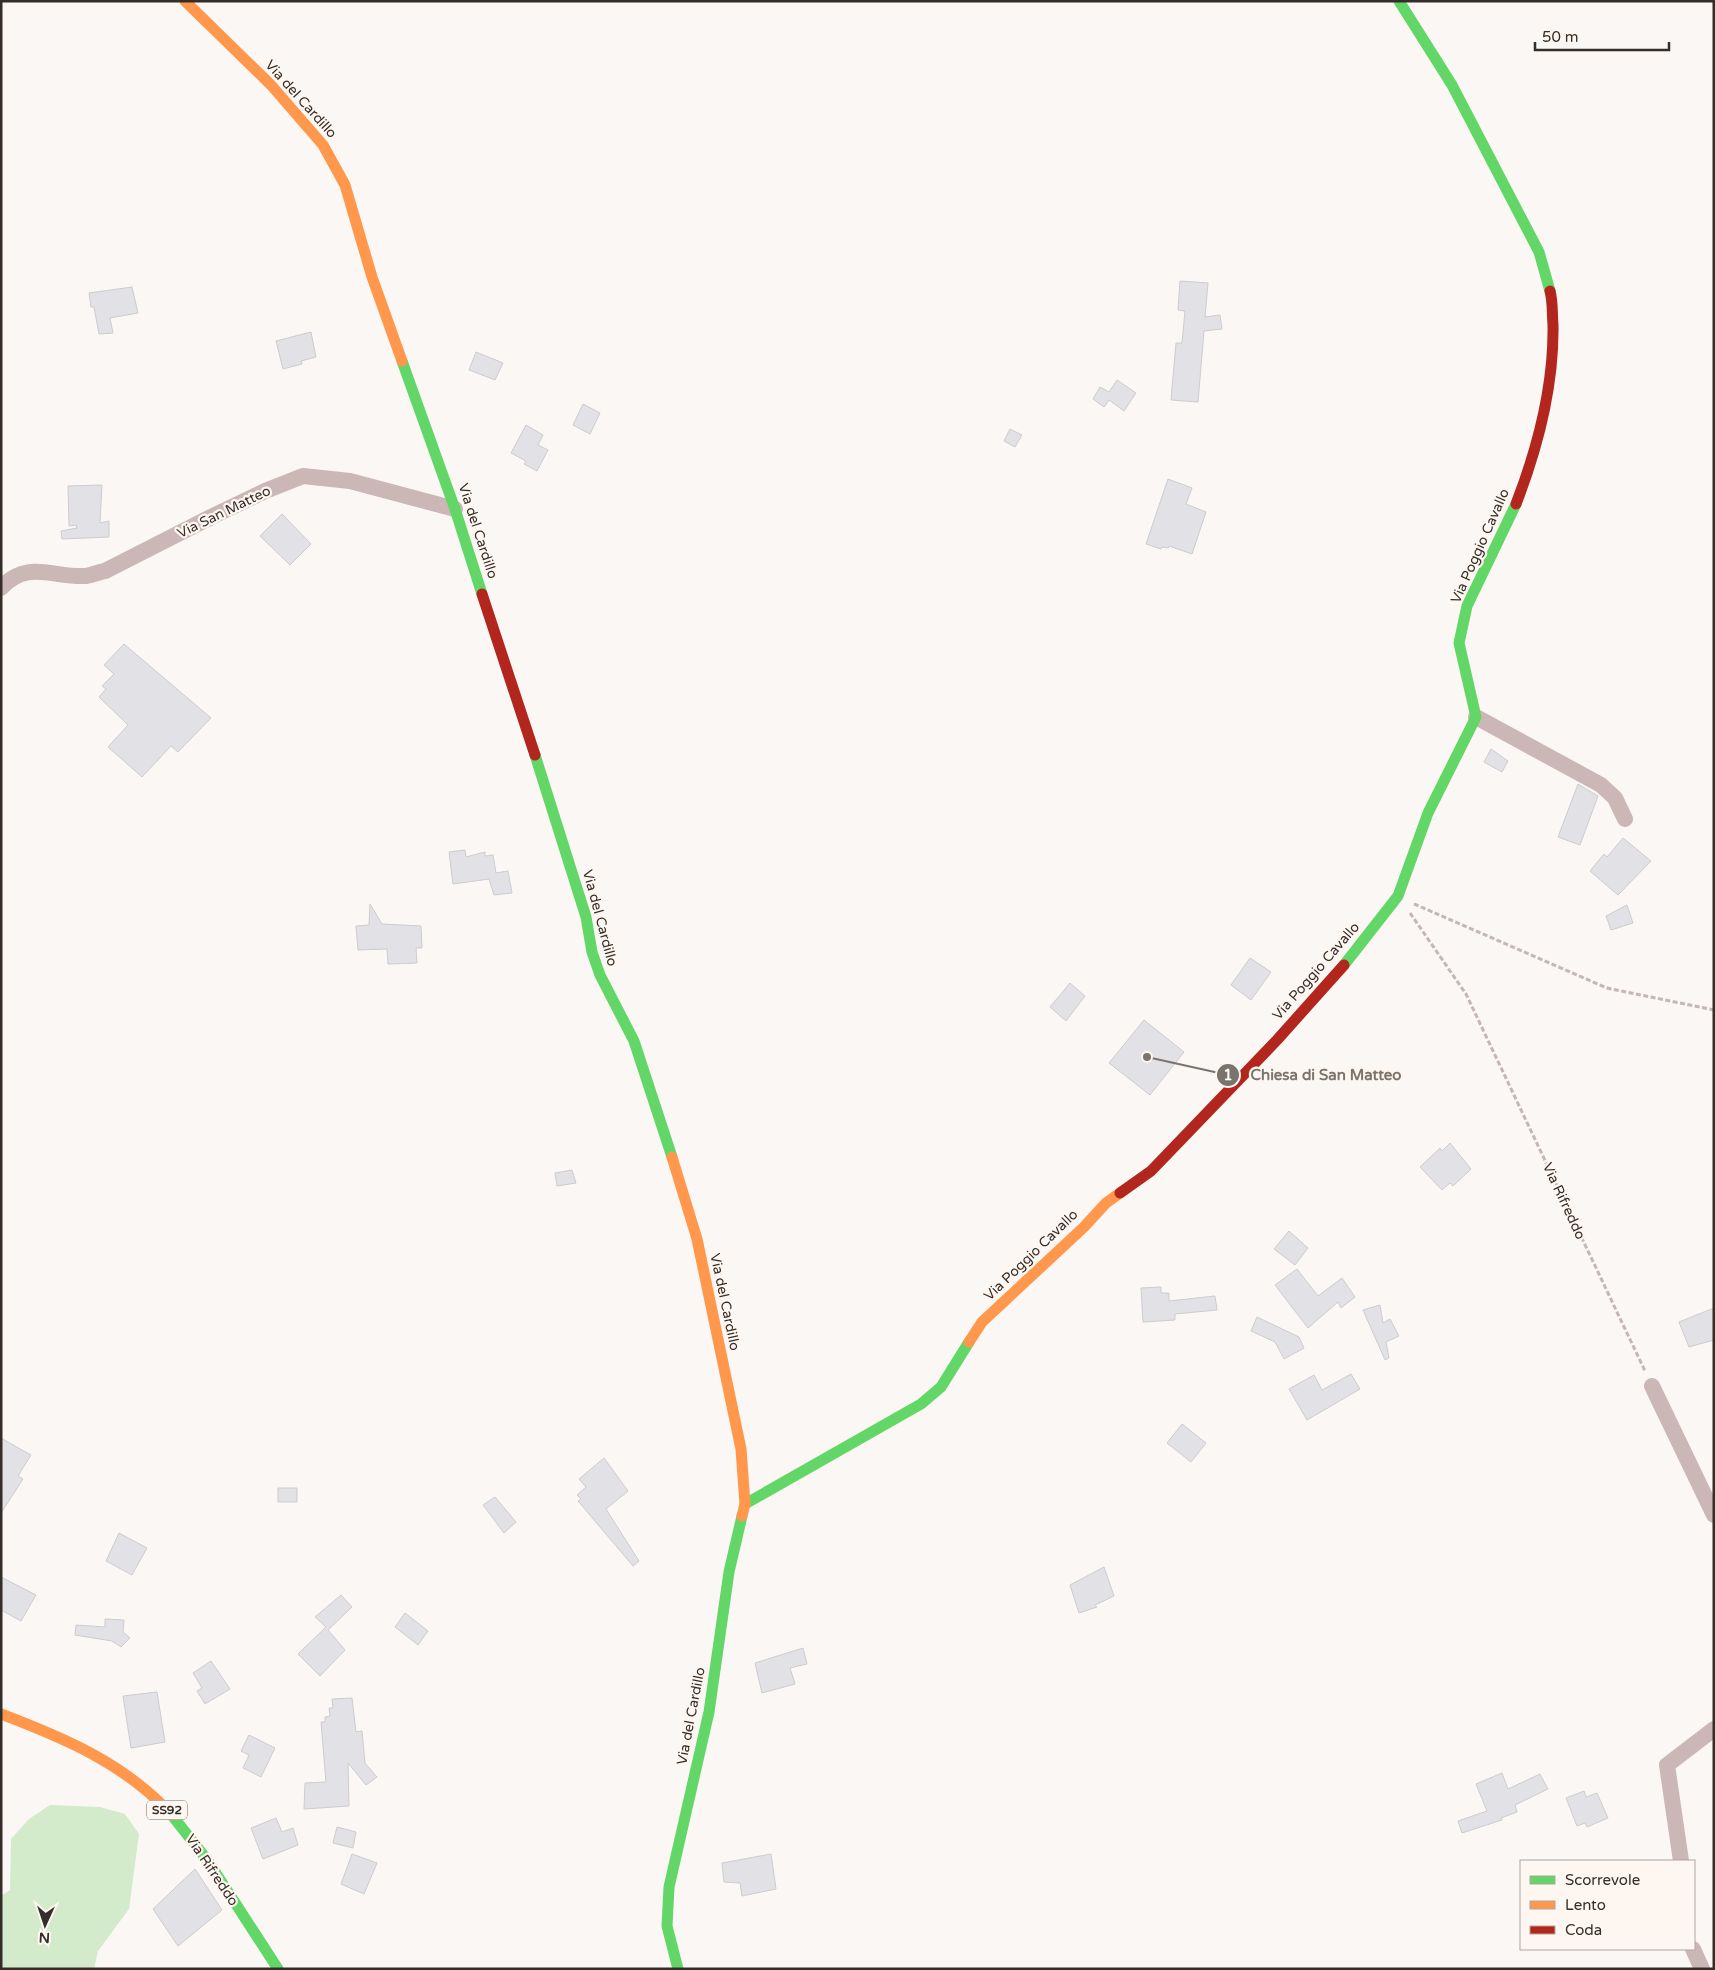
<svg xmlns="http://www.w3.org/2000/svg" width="1715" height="1970" viewBox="0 0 1715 1970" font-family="'Varela Round',sans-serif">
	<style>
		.green { fill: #d3eacb }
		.building { fill: #e2e1e5; stroke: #cdccce }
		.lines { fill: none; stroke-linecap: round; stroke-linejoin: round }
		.path { stroke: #c4b7b6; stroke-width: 3; stroke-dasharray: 5 2.5; stroke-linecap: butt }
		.street { stroke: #ccb7b7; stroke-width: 16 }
		.fast { stroke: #63d668; stroke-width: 11 }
		.slow { stroke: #ff974d; stroke-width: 11 }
		.jam { stroke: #b3261e; stroke-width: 11 }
		.labels { text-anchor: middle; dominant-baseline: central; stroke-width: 4.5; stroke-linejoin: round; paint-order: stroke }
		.shield { fill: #fef6f0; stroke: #716964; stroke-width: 1 }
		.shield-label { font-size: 12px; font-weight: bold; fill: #352d28 }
		.street-label { font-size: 14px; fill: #352d28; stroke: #fef6f0 }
		.leader { fill: none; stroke: #7a746f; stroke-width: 2 }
		.callout-dot { fill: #7a746f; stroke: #fef6f0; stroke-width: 2 }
		.mark-label { font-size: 15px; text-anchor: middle; font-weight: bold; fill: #fff }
		.callout-label { font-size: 15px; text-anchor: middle; font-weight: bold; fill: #7a746f; stroke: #fef6f0; stroke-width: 4.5; stroke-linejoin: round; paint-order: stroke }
	</style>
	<rect width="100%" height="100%" fill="#faf7f4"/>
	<!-- green -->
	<path class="green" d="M50,1805L100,1807L125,1814L139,1834L129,1909L98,1951L94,1969H1V1896L10,1890L11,1839L29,1819Z"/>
	<!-- building -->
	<path class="building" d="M1180,281L1208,283L1205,317L1220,315L1222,329L1204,331L1198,402L1171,400L1176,343H1182L1185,311L1178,310Z
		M132,287L138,313L110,318L113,333L99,334L94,307H91L89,293Z
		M311,332L316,357L301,361L302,364L283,369L276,341Z
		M476,352L503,363L495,380L469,370Z
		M1117,380L1136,393L1124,411L1109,400L1104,407L1093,399L1100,387L1109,392Z
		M583,404L600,413L590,434L573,425Z
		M526,425L543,435L538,445L548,450L537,471L524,464L526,461L511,453Z
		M1010,429L1022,435L1015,447L1004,441Z
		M1168,479L1192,488L1186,504L1206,512L1192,554L1169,546L1168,548L1162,547L1161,549L1146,544Z
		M102,485L100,523L109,521V537L62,539L61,531L77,528L76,525L69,526L68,486Z
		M282,514L311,544L290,565L260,536Z
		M124,644L211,718L178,752L171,746L142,777L108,747L128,725L99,697L106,689L102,686L114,674L104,665Z
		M1491,749L1508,761L1502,772L1484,762Z
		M1578,784L1598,796L1580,845L1558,837Z
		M1623,838L1651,861L1618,895L1590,871L1604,854L1607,857Z
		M465,850L466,857L485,852V856L493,855L496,873L508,871L512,893L494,895L489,879L453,884L449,852Z
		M370,904L382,924L421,926L422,948H416L417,963L388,964L387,949L358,950L356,926L369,925Z
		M1627,905L1633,923L1611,930L1606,916Z
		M1250,958L1271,972L1251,1000L1231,985Z
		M1070,983L1085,996L1066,1021L1050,1007Z
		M1144,1020L1184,1052L1150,1095L1109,1063Z
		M1450,1143L1471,1169L1453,1186L1450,1183L1442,1190L1420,1167L1440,1148L1442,1151Z
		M572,1170L576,1183L557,1186L555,1173Z
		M1289,1231L1308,1248L1295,1265L1274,1249Z
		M1297,1269L1318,1296L1342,1278L1355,1297L1341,1308L1338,1302L1308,1328L1275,1285Z
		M1161,1287V1293H1169V1301L1215,1296L1217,1310L1175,1314V1320L1143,1322L1141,1288Z
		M1380,1305L1383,1323L1390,1319L1399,1336L1386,1342L1389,1358L1385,1360L1363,1310Z
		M1714,1308V1340L1689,1347L1679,1322Z
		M1257,1317L1299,1337L1304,1348L1284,1359L1275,1342L1251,1331Z
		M1351,1374L1360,1389L1307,1420L1289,1389L1314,1375L1322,1390Z
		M1182,1424L1206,1443L1191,1462L1167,1443Z
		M1,1438L31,1455L18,1476L23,1479L1,1513Z
		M604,1458L628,1491L606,1509L639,1561L633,1566L578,1501L581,1499L577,1495L586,1487L579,1479Z
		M278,1488H297V1502H278Z
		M495,1497L516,1522L504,1533L483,1505Z
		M119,1533L147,1548L132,1575L106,1561Z
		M1104,1567L1114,1596L1095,1605L1097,1607L1079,1613L1070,1585Z
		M1,1577L36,1595L21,1621L1,1610Z
		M341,1595L352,1607L328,1630L345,1650L320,1676L298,1654L326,1627L315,1617Z
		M405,1613L428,1631L418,1645L395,1627Z
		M105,1619L124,1620L123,1632L130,1638L121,1647L112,1641L75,1635L76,1625L105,1627Z
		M803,1648L807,1664L790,1668L795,1684L762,1693L755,1663Z
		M211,1661L230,1689L205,1704L197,1691L202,1688L193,1673Z
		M157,1692L165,1742L131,1748L123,1696Z
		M352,1698L356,1732L362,1731L365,1763L377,1777L366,1785L348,1763L349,1806L304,1809L305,1783L326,1782L321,1722H325V1717L330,1716L329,1708H333L332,1699Z
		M249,1735L275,1748L261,1777L243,1768L249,1755L241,1751Z
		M1502,1773L1508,1789L1540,1774L1548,1789L1515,1805L1517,1812L1501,1818L1502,1820L1462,1833L1458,1821L1487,1811L1476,1784Z
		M1584,1791L1586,1797L1597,1793L1608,1818L1587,1827L1585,1823L1577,1826L1566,1798Z
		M276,1818L282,1832L293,1828L298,1845L263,1859L251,1828Z
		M337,1827L356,1832L353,1848L333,1843Z
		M352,1854L377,1863L364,1894L341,1884Z
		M771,1854L776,1889L742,1896L740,1883L724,1882L722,1863Z
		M195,1869L222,1910L178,1946L153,1909Z"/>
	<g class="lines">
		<!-- path -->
		<path class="path" d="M1414,904L1607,988L1714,1010
			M1410,913L1466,994L1645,1371"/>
		<!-- street -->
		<path class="street" d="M1,588C27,559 53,578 86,576C92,575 99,572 105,571L211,517L265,491L303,476L350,481L455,509
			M1476,717L1601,785L1615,798L1625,819
			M1652,1386L1714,1515
			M1681,1861L1667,1765L1714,1729
			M1693,1949L1702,1969"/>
		<!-- fast -->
		<path class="fast" d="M1399,1L1452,85L1539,252L1550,291
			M402,361L455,509L482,594
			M535,755L586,917L592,952L600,975L634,1041L672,1157
			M1344,965L1398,896L1428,813L1476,717L1459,643L1467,606L1516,504
			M745,1504L921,1404L941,1387L969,1342
			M171,1814L208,1861L278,1969
			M678,1969L667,1926L669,1887L709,1712L729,1572L742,1516"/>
		<!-- slow -->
		<path class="slow" d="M185,1L271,85L323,145L345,185L372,277L402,361
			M672,1157L697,1239L741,1449L745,1504L742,1516
			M969,1342L982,1322L1084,1227L1106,1203L1120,1193
			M1,1714C64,1738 124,1763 171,1814"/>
		<!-- jam -->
		<path class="jam" d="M1516,504C1538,447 1554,387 1553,325C1552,314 1553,302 1550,291
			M482,594L535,755
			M1120,1193L1151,1171L1277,1040L1344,965"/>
	</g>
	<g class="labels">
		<!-- shield labels -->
		<rect class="shield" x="147" y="1800.5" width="40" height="19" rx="4"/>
		<g class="shield-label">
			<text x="167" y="1810">SS92</text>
		</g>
		<!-- street labels -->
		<g class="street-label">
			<text transform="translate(301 99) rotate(48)">Via del Cardillo</text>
			<text transform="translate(224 512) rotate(-26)">Via San Matteo</text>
			<text transform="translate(478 531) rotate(72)">Via del Cardillo</text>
			<text transform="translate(1480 546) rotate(-66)">Via Poggio Cavallo</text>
			<text transform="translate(600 918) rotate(75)">Via del Cardillo</text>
			<text transform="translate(1316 971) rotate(-49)">Via Poggio Cavallo</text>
			<text transform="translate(1564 1201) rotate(65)">Via Rifreddo</text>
			<text transform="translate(1031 1255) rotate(-44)">Via Poggio Cavallo</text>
			<text transform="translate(725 1302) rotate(78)">Via del Cardillo</text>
			<text transform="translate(691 1716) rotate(-79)">Via del Cardillo</text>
			<text transform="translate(212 1870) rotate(56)">Via Rifreddo</text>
		</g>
	</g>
	<!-- callouts -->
	<path class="leader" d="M1147 1057L1228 1075"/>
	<g class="callout-dot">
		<circle cx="1147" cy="1057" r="5"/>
		<circle cx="1228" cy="1075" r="12"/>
	</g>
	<g class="mark-label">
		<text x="1228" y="1080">1</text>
	</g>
	<g class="callout-label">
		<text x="1326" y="1080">Chiesa di San Matteo</text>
	</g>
	<!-- border -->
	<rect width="1715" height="1970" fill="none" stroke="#352d28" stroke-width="5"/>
	<!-- legend -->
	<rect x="1520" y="1860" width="175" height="90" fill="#fef6f0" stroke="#aea6a0"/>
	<rect x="1530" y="1876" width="25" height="8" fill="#63d668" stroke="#aea6a0"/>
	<text x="1565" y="1885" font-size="15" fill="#352d28">Scorrevole</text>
	<rect x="1530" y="1901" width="25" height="8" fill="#ff974d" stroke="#aea6a0"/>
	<text x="1565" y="1910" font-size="15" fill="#352d28">Lento</text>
	<rect x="1530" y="1926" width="25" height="8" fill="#b3261e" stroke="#aea6a0"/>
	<text x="1565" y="1935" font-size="15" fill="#352d28">Coda</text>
	<!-- north arrow -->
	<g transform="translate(45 1925) rotate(183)" stroke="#fef6f0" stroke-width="4" paint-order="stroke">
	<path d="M0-4L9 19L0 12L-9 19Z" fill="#352d28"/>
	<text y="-8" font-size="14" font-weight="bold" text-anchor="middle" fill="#352d28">N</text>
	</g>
	<!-- scale -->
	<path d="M1535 42v8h134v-8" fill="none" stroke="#352d28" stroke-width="2.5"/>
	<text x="1542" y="42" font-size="15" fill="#352d28" stroke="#fef6f0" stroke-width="4" paint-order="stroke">50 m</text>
</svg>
